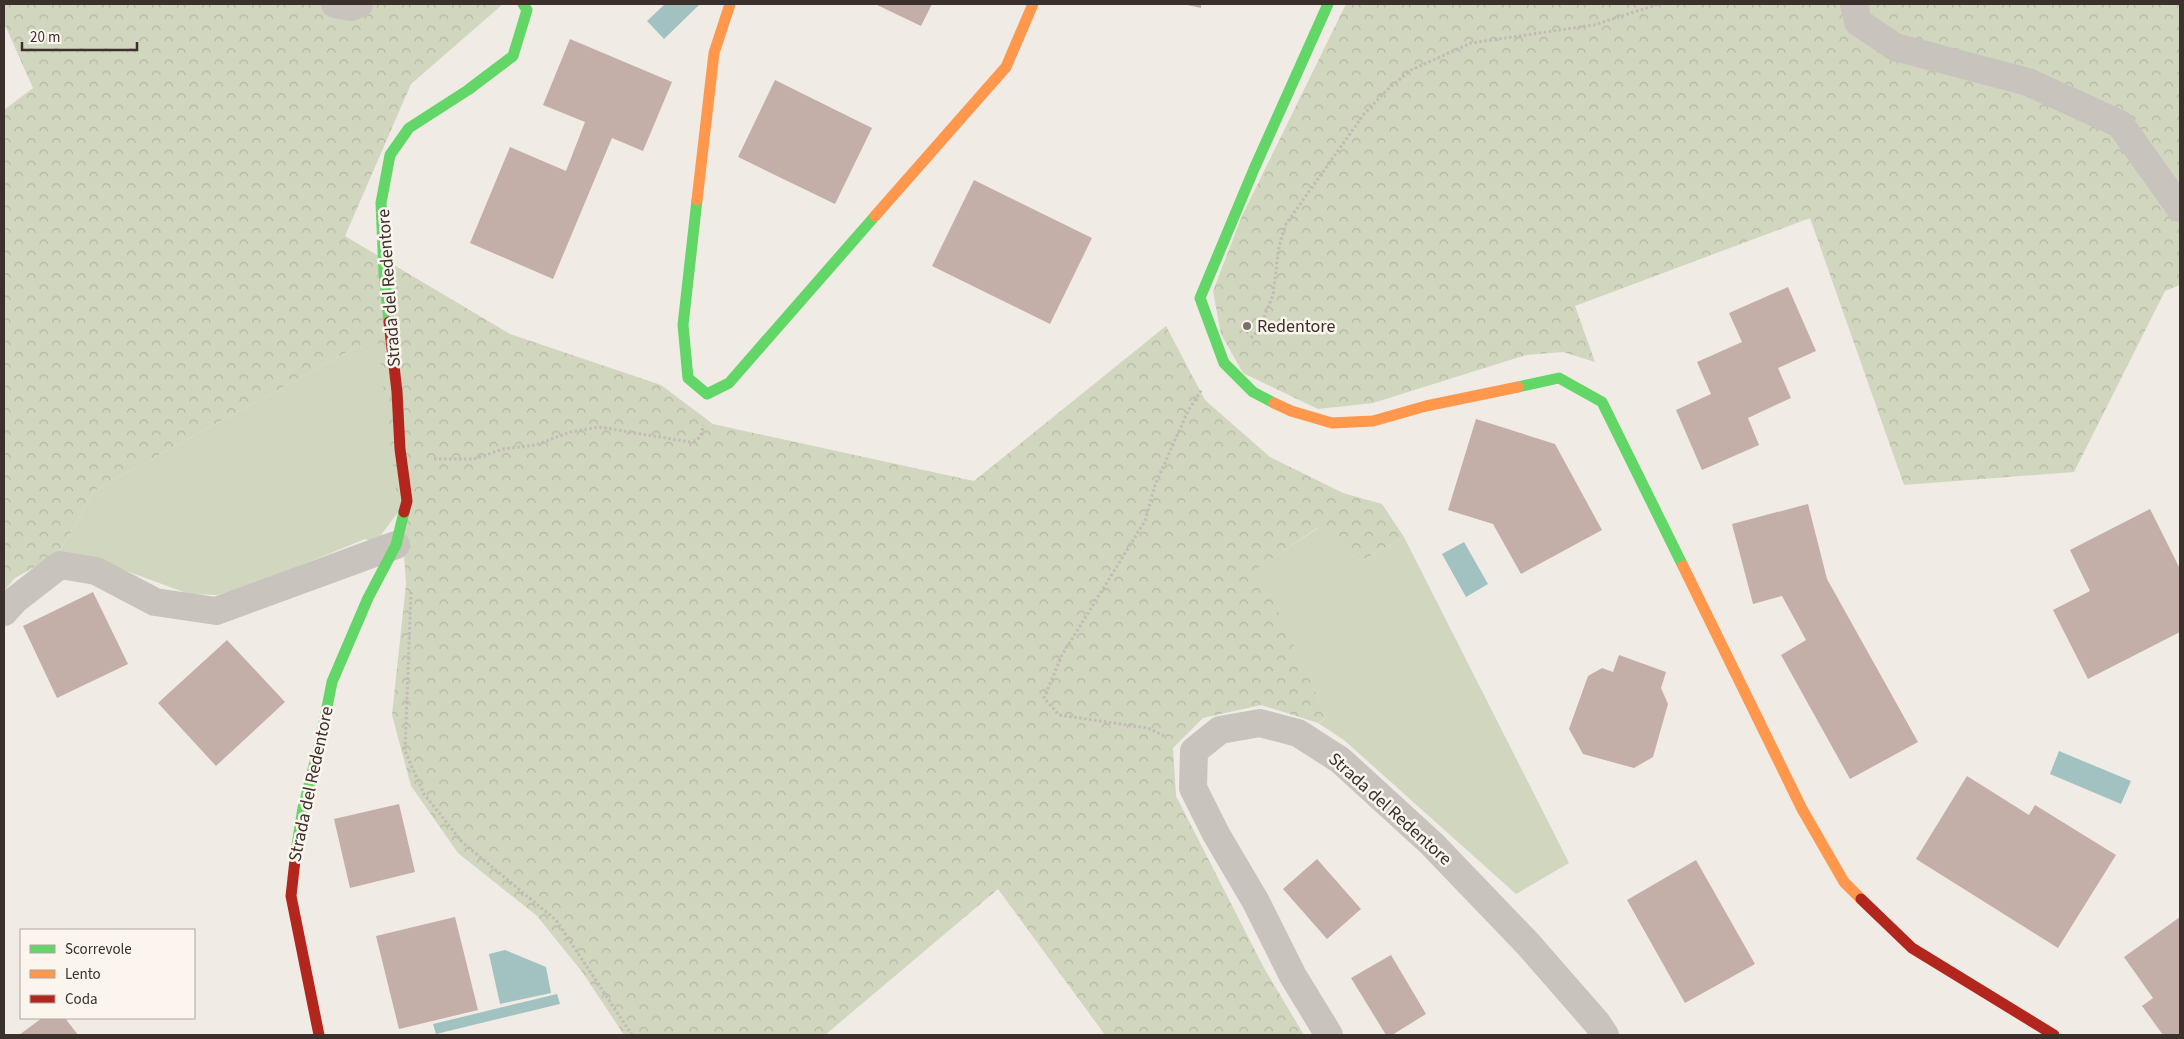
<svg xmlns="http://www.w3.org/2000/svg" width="2184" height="1039" viewBox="0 0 2184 1039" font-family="'Source Sans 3',sans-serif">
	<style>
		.grass { fill: #d1d6bf }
		.forest { fill: url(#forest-crowns) }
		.water { fill: #a1c2c1 }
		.building { fill: #c3afa7 }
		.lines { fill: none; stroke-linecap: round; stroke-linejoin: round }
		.path { stroke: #c2bbb6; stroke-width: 3; stroke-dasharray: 2.5 2.5; stroke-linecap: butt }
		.street { stroke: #c9c3be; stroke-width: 28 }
		.fast { stroke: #63d668; stroke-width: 11 }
		.slow { stroke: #ff974d; stroke-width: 11 }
		.jam { stroke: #b3261e; stroke-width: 11 }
		.poi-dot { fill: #7a716c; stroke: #fbf5ee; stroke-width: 2 }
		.labels { text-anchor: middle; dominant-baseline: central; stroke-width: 5; stroke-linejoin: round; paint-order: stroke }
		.street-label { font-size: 18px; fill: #3b302b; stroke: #fbf5ee }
		.poi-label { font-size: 18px; fill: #3b302b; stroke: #fbf5ee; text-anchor: start }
	</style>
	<defs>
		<pattern id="forest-crowns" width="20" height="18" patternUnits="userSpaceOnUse" patternTransform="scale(1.25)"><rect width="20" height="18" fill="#d1d6bf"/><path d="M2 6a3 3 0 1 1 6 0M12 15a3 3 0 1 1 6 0" fill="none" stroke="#b4b8a4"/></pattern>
	</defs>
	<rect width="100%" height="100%" fill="#f0ebe5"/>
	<!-- grass -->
	<path class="grass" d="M379,342L399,511L375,543L365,539L250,586L217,595L189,594L94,559L58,554L95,490L358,346Z
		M1318,528L1361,561L1404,537L1569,863L1516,894L1344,740L1318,723L1327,717L1257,568Z"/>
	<!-- forest -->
	<path class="forest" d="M4,4H503L411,84L345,236L510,334L661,385L713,424L974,481L1166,326L1205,400L1270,457L1343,493L1382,504L1404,537L1361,561L1317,528L1258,568L1327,717L1318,723L1261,705L1203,718L1173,748L1176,796L1264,968L1304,1035H1105L998,889L825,1035H624L583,973L537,916L458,853L411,786L392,715L406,584L404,555L378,343L358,346L95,490L58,554L15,578L4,591V110L33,88L4,23Z
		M1346,4H2180V285L2165,291L2074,472L1904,485L1810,218L1575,306L1595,362L1563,352L1526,355L1373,403L1318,409L1243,373L1221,334L1213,291L1242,216Z"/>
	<!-- water -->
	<path class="water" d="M665,4L699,5L664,39L647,21Z
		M1464,542L1488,584L1466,597L1442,554Z
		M2059,751L2131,781L2121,804L2050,774Z
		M505,950L546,967L551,993L500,1004L489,954Z
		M557,994L560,1004L436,1034L433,1024Z"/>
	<!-- building -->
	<path class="building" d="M875,4H932L921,26Z
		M1183,4H1201V8Z
		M570,39L672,82L643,151L612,138L553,279L470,243L510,147L566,171L585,122L543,105Z
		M775,80L872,128L835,204L738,157Z
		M974,180L1092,238L1050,324L932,266Z
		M1788,287L1816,351L1778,368L1791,398L1748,418L1759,445L1702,470L1676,410L1711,394L1697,362L1742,342L1729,313Z
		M1476,419L1555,444L1602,530L1521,574L1493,524L1448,510Z
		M1808,504L1827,579L1918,742L1850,779L1781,655L1806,640L1782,596L1753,604L1732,524Z
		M2150,509L2180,569V632L2088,679L2053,610L2090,591L2070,550Z
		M93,592L128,664L57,698L23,626Z
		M227,640L285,702L216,766L158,703Z
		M1619,655L1666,672L1661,688L1668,704L1653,757L1634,768L1583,754L1569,729L1588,676L1602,668L1613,672Z
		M1967,776L2029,815L2035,805L2116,855L2058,948L1916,859Z
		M399,804L415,872L350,888L334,819Z
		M1317,859L1361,909L1327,939L1283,889Z
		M1696,860L1755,964L1685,1003L1627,900Z
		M455,917L478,1010L399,1029L376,936Z
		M2180,917V1035H2163L2142,1006L2153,998L2124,957Z
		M1391,955L1426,1014L1392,1035H1386L1351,978Z
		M42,1018H65L78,1035H19Z"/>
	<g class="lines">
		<!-- path -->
		<path class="path" d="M1251,338L1259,330L1273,295L1279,246L1286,224L1364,114L1388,89L1411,70L1471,43L1594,25L1659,4
			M434,459H474L503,449L536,445L570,432L599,427L690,442C700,440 702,435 703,425
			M411,592L405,751L424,794L462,842L556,920L632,1035
			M1164,736L1148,728L1059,715L1044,698L1062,655L1145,521L1155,485L1188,411L1202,389"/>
		<!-- street -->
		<path class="street" d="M335,4L351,7L359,4
			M1854,4L1858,22L1895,47L2028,82L2120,124L2180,208
			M4,612L15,600L60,565L96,571L155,602L216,611L396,545
			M1329,1035L1293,976L1256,902L1216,834L1193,788L1194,751L1220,730L1260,723L1298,733L1340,760L1432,844L1528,944L1597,1023L1605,1035"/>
		<!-- fast -->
		<path class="fast" d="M697,200L683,325L688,378L707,394L729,383L875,216
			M389,322L384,272L381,203L390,155L409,128L468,90L513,56L527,10L523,4
			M1518,387L1559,378L1602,402L1683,566
			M1274,403L1253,392L1224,363L1200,298L1254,169L1328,4
			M296,851L303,808L320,743L332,682L368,598L396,545L404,512"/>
		<!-- slow -->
		<path class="slow" d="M697,200L714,53L730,4
			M875,216L1006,67L1033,4
			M1274,403L1291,411L1332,423L1373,421L1426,406L1518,387
			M1683,566L1802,809L1844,882L1861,899"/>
		<!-- jam -->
		<path class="jam" d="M389,322L397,392L400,449L407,501L404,512
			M296,851L291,896L319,1035
			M1861,899L1912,948L2054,1035"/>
	</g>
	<!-- markers -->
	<circle class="poi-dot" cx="1247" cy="326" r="5"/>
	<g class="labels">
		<!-- street labels -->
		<g class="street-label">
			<text transform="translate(389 288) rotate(-94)">Strada del Redentore</text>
			<text transform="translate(311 784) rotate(-78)">Strada del Redentore</text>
			<text transform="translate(1390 809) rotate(42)">Strada del Redentore</text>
		</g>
		<!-- poi labels -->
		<g class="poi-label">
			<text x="1257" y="326">Redentore</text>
		</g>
	</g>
	<!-- border -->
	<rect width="2184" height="1039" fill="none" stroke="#3b302b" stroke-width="10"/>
	<!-- legend -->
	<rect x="20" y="929" width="175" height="90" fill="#fbf5ee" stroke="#aea6a0"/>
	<rect x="30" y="945" width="25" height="8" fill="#63d668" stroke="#aea6a0"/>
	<text x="65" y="954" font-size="15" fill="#3b302b">Scorrevole</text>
	<rect x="30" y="970" width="25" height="8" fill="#ff974d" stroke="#aea6a0"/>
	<text x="65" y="979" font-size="15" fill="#3b302b">Lento</text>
	<rect x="30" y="995" width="25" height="8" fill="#b3261e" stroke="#aea6a0"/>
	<text x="65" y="1004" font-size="15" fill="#3b302b">Coda</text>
	<!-- scale -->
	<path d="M22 42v8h115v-8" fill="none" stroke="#3b302b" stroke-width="2.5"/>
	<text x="30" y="42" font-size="15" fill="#3b302b" stroke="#fbf5ee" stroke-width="4" paint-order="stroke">20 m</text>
</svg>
